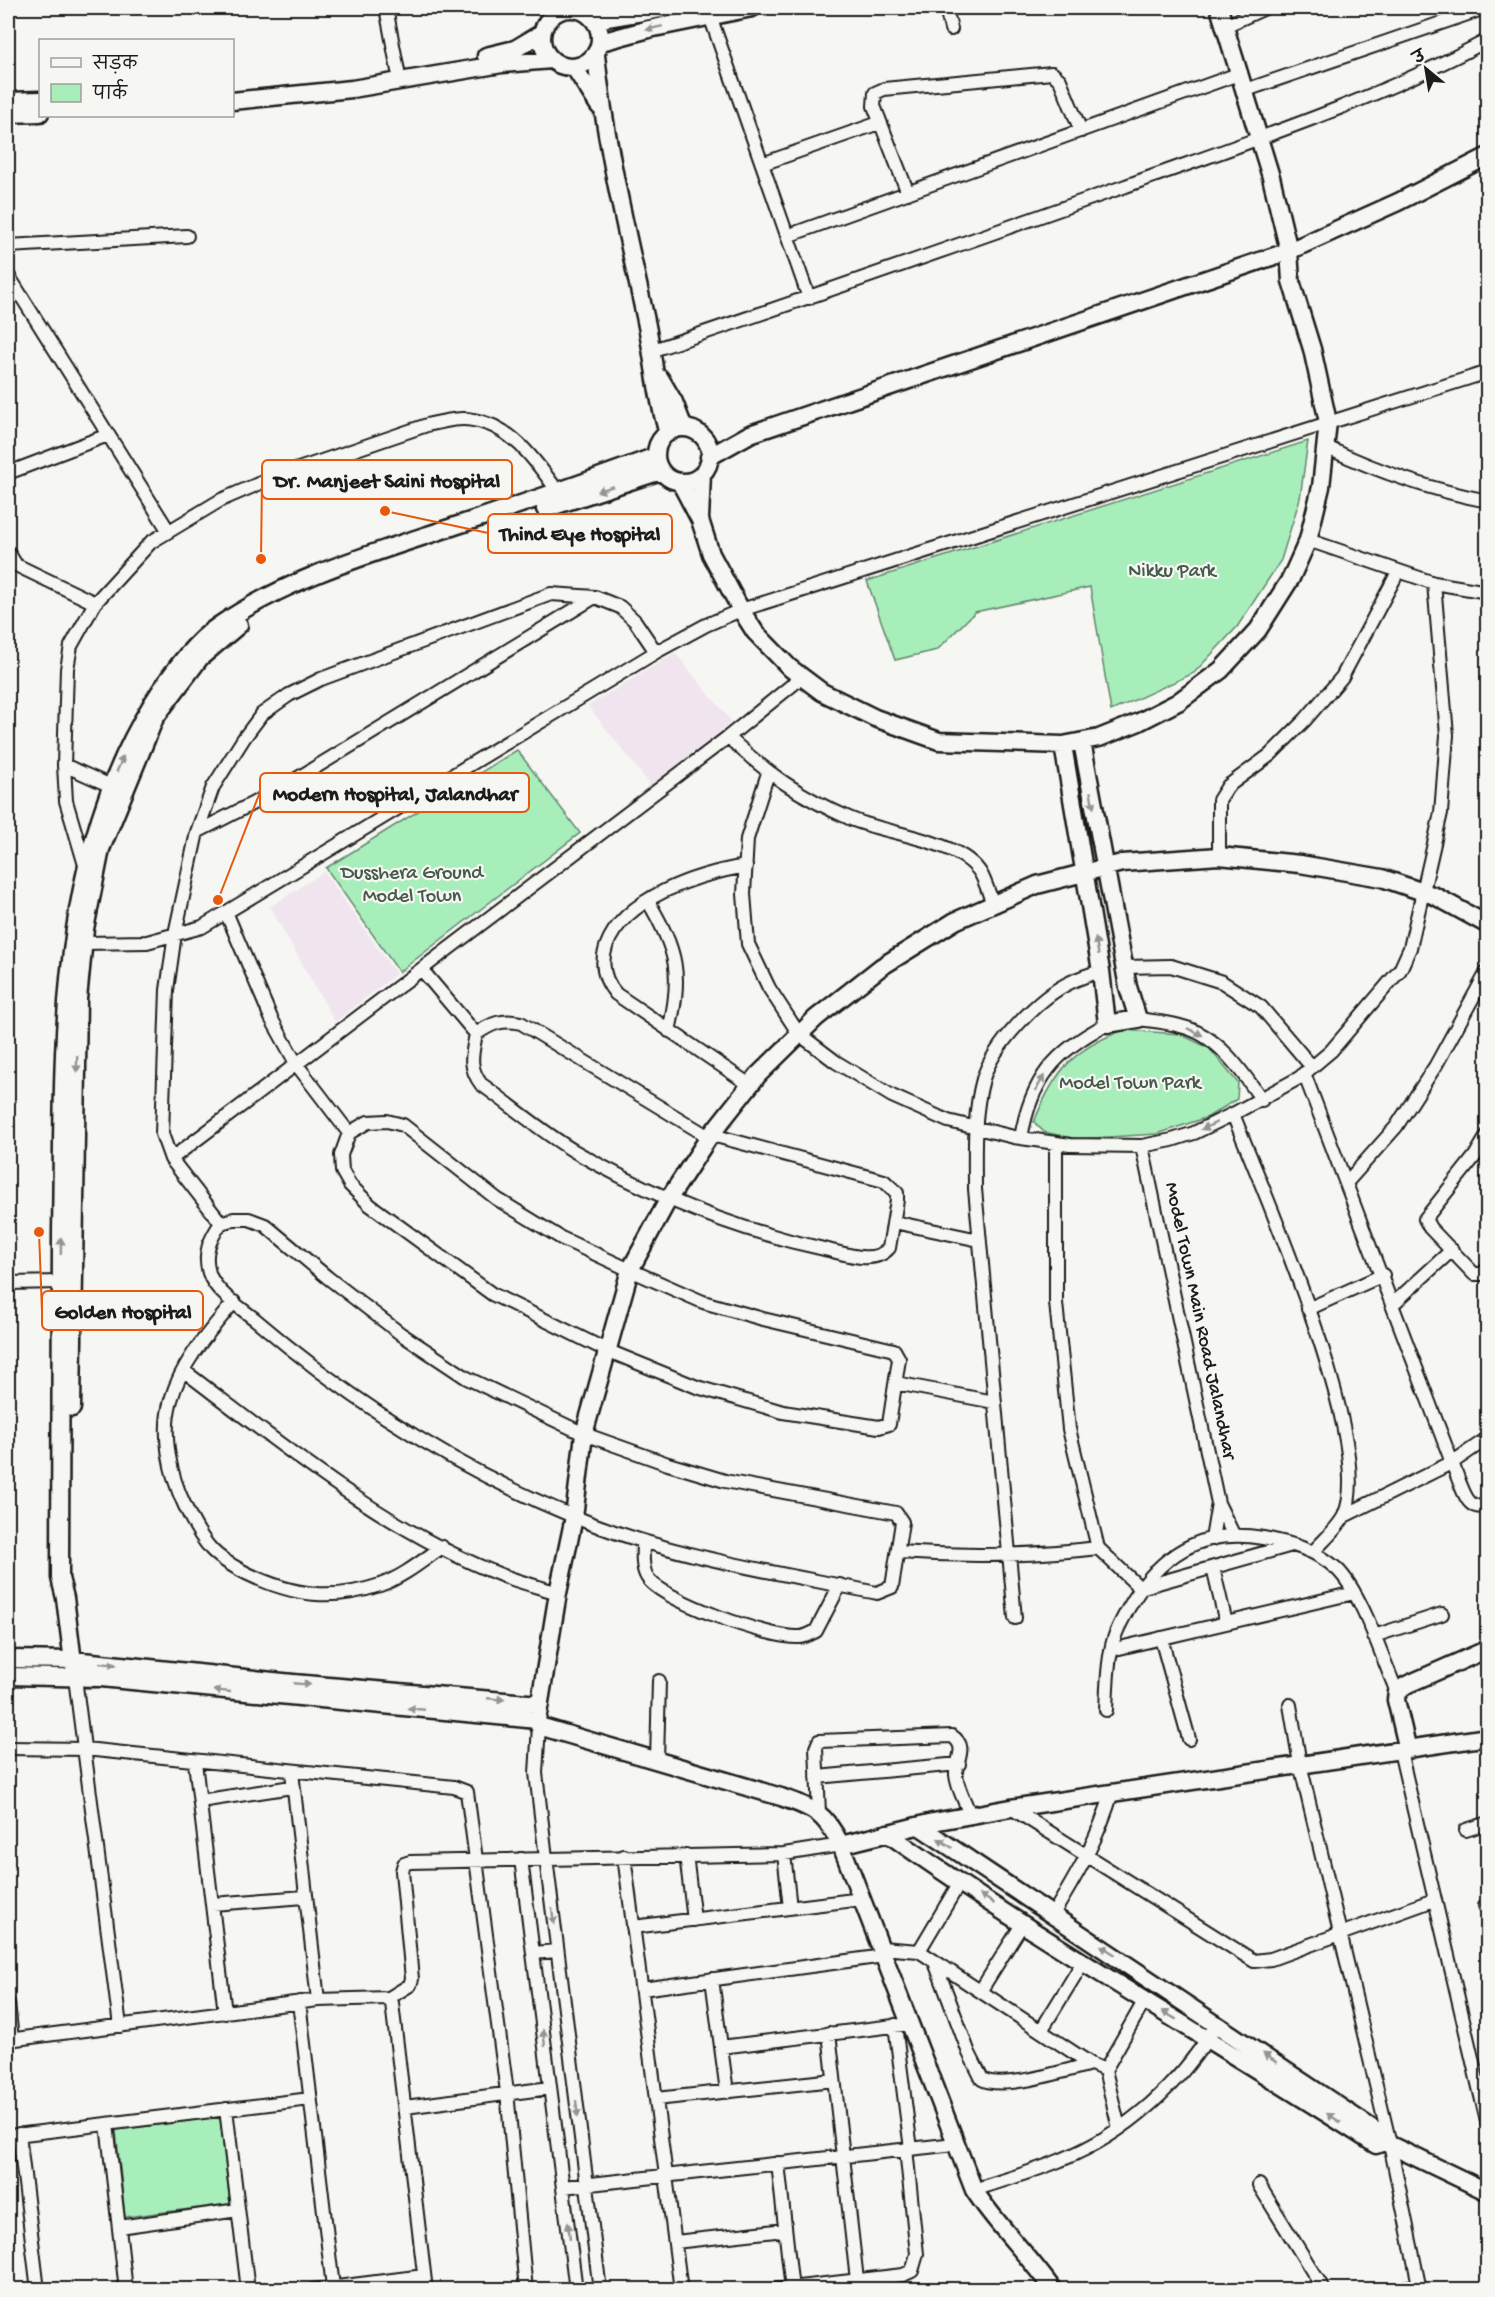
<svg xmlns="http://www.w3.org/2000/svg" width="1495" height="2297" viewBox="0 0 1495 2297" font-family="'Gochi Hand','Playpen Sans Deva',sans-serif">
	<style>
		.built { fill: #f0e5ee }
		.green { fill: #a8eebb; stroke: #62856c; stroke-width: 1.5 }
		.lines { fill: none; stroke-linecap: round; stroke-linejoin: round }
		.street-casing { stroke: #1c1c1c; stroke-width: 16 }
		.secondary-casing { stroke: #1c1c1c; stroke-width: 21 }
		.street { stroke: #f6f6f2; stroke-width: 12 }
		.secondary { stroke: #f6f6f2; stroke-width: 16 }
		.oneway { fill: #949492 }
		.labels { text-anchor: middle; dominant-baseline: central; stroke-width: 4.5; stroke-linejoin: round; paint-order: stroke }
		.park-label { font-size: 20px; fill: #465b4c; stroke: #f6f6f2 }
		.street-label { font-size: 20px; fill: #1c1c1c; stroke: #f6f6f2 }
		.leader { fill: none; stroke: #e8590c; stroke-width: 2 }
		.callout-dot { fill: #e8590c; stroke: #f6f6f2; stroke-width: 2 }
		.callout { fill: #f6f6f2; stroke: #e8590c; stroke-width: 2 }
		.callout-label { font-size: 21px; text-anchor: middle; font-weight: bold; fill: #1c1c1c }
	</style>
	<rect width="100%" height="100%" fill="#f6f6f2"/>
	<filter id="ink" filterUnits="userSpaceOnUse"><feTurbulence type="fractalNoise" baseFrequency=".0167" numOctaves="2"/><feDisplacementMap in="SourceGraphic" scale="12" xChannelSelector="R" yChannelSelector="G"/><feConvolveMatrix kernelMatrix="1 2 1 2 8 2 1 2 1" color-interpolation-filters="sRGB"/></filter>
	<g filter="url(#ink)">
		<!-- built -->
		<path class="built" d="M675,653L732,722L651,786L588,706Z
			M324,872L396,974L335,1022L270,907Z"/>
		<!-- green -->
		<path class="green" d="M1308,441L1300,498L1281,560L1237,627L1194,673L1111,711L1090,587L975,612L937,650L895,660L867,581Z
			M517,750L580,833L399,972L326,868Z
			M1124,1030L1180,1034L1209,1048L1238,1083L1237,1099L1208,1117L1157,1134L1077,1139L1044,1132L1034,1122C1054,1072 1072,1049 1124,1030Z
			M220,2117L230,2204L125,2217L116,2130Z"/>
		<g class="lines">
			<!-- street casing -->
			<g class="street-casing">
				<path id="street" d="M386,8L398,71
					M946,8L951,29
					M710,16L809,298
					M1225,26L1265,8
					M1246,90L1485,8
					M762,164L879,123
					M908,193L874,106L875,93L884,89L1052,73L1060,80L1081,131
					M787,236L1241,73
					M8,246L187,236
					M8,275L168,530
					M653,350C810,298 966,242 1123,187C1245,143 1372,102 1488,40
					M1326,447C1379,472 1430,490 1488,501
					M8,473L108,435
					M1308,540L1434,583L1488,592
					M8,552L16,565L95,603
					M728,737C768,774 799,796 849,818C883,834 961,839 981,874C986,883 989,894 993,904
					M64,765L111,786
					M768,773L747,839L744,894L748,944L769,988L799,1034L836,1062L892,1096L948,1121L1014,1137L1070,1145L1142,1146L1172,1140L1194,1133L1233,1114L1299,1078L1331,1051L1400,970L1410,948L1441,813L1447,735L1434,583
					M197,832L275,792L595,597
					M1219,856V800L1228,786L1270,755L1305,720L1342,677L1398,572
					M85,865L66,801L64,765L67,669L71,646L95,603L151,542L221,500L272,478L427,425C442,422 458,417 473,420C513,426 537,463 559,493
					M746,866C698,874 624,897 606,947C600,965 604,980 616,994L750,1085
					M648,901C678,952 682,974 669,1031
					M226,912L271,1018L297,1065L349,1133
					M84,943L147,942L202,927L656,652L706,625L741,610L1488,372
					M1124,967L1171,966L1222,982L1261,1007L1312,1067
					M422,970L476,1034
					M1138,1019C1152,1021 1166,1022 1180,1026C1217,1034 1242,1071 1262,1100
					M1304,1073L1459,1481C1465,1495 1469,1512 1488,1505
					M1233,1114C1263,1191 1377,1446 1344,1516C1338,1528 1323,1541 1314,1551
					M387,1121L403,1125L497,1199L561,1238L630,1270L703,1302L763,1319L894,1350L899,1359L889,1424L879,1427L783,1412L697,1387L606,1350L492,1294L370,1205L350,1185L342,1171L341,1155L349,1133L368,1122Z
					M1488,1134L1475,1156L1425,1219L1430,1228L1474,1274H1482L1488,1268
					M709,1137L521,1023C502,1019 492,1023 476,1034C472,1054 468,1067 481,1084C512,1106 542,1132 574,1151C652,1196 736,1230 824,1249C843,1253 874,1266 889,1248L897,1200V1193L884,1181L712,1135
					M1021,1138C1031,1079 1055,1051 1107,1024
					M1056,1143V1303L1069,1429L1098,1548L1140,1588L1292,1545
					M1142,1146L1218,1503L1234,1536
					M171,1159L728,737L802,677
					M1347,1182L1396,1127L1436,1065L1488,970
					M234,1219H249L265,1225L327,1277L401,1334L467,1378L584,1434L668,1464L725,1481L896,1513L902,1522L892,1587L877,1593C776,1572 671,1557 575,1517C459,1470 351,1401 256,1320C241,1308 215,1292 209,1273C203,1253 210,1239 221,1223Z
					M894,1222L979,1240
					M221,1223L171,1159L162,1134L167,990L175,934L197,832L213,787L244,738L262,714L289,695L321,679L551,594L595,597L620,607L635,621L656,652
					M8,1283L61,1282
					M234,1302C209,1332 182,1361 171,1400C161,1434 170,1475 185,1506C192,1521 200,1537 211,1549C221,1560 236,1568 248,1574C294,1596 332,1601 380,1585C403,1577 422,1561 442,1547
					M1393,1304L1452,1250
					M1308,1309L1383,1275
					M184,1371C282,1445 385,1530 501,1575C520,1582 539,1587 558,1593
					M896,1383L994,1402
					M1344,1516L1453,1462L1488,1438
					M1212,1539L1218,1503
					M643,1541C643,1552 641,1567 647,1577C660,1600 772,1639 799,1637C806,1637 810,1634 816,1631L840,1585
					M899,1552C966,1557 1031,1556 1098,1548
					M1213,1568L1226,1623
					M1015,1618L975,1189C975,1152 973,1115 983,1079C993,1045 1039,997 1071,982C1081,977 1091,974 1101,971
					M1374,1636L1442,1614
					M1161,1638L1189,1739
					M1111,1650L1354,1593
					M75,1678L120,2026
					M1290,1705L1300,1764L1390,2144L1420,2290
					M1106,1710C1107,1690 1107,1670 1111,1651C1113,1636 1121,1622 1128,1609C1158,1556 1200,1527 1263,1538C1291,1543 1316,1550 1337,1569C1362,1593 1382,1658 1397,1692
					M539,1726L536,1773L546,1858L600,2290
					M8,1748L85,1749L454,1787L467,1792L507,2092L526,2290
					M1400,1751L1488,2126
					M657,1761L659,1681
					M195,1762L225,2013
					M292,1772L318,2000
					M817,1777L959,1764
					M200,1801L292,1787
					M1011,1808L1254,1961L1271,1959L1434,1900
					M819,1813L816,1748L819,1741L952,1736C969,1747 955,1761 956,1775C957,1788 966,1803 970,1815
					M1466,1830L1488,1823
					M784,1854L790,1908
					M686,1855L694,1920
					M624,1856L681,2290
					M521,1859L576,2290
					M212,1904L305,1897
					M1485,1906L1488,1905
					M1053,1914C1077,1875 1099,1837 1112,1792
					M633,1927L862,1899
					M881,1948L919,1951L1091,2064L1105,2070L1119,2128
					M919,1951L960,1882
					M533,1953L557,1951
					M936,1965L969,2053L982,2079C1003,2091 1067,2070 1091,2064
					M712,1979L727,2092
					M642,1989L884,1956
					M981,1990L1023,1923
					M389,1998L410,1985L412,1979L402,1871L404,1864L410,1862L784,1854L841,1845
					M299,2002L333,2287
					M8,2003L12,2039
					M895,2025L911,2149
					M1042,2029L1083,1962
					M829,2033L857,2280
					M8,2040L318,2000L389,1998L392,2003L426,2290
					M721,2047L910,2024
					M1105,2070L1145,2000
					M656,2099L834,2080
					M405,2107L550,2088
					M226,2109L248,2290
					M107,2124L126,2290
					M19,2134L38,2290
					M8,2136L310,2099
					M778,2163L792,2290
					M1259,2185L1324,2290
					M563,2187L955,2144
					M974,2190C1003,2180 1033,2172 1061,2160C1126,2134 1182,2083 1217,2023
					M119,2227L238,2210
					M675,2242L785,2230
					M313,2290L424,2276
					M773,2290L903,2275L912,2271L917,2254L906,2149
					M1396,2290L1419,2284"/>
			</g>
			<!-- secondary casing -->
			<g class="secondary-casing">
				<path id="secondary" d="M542 38a29 29 0 1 1 58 0a29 29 0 1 1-58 0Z
					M595,20L666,8
					M601,42L649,29L752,8
					M596,55C605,144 627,232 646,321C654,358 656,397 668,433
					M486,56L515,49L542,33
					M574,67L599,106
					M8,101L40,100
					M232,101L352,89L502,64L552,60
					M8,114L40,113
					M660,378L674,402L684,428
					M656 455a27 27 0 1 1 54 0a27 27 0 1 1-54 0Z
					M709,457L750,434L1289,251L1398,202L1488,156
					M680,482L700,520L711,554L741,610L755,632L790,668L822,692L875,718L939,741L1063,745L1099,738L1139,722L1178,702L1221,670L1258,630L1291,578L1308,540L1321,487L1328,422L1312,349L1291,281L1289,251L1271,177L1219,8
					M545,509L661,471
					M700,519L702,474
					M1063,745L1101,971L1107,1024L1138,1019L1128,987L1082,742
					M72,1408L78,999L85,929L101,849L155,718L200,658L239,625
					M8,1659L73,1660L293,1683L540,1704
					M8,1676L101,1678L537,1720
					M75,1678L65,1598L60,1578C61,1463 60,1348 61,1233C64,1053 54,863 152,704C168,678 193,643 218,626C289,577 374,553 455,526C522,504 589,481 656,456
					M1408,1750L1396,1700L1397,1692L1406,1685L1488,1649
					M919,1826L1379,2133L1384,2142L1488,2192
					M887,1833C1045,1945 1214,2040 1376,2145L1384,2142
					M841,1845L933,1822L1011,1808L1488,1737
					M1053,2290C1028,2254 997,2226 974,2190L841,1845C824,1812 815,1809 781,1797L539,1726L537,1720L558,1593L574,1517L584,1434L630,1270L668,1200L709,1137L758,1075L816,1018L881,967L955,921L1037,885L1122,863L1219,856L1300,864L1382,878L1435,896L1488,925"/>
			</g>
			<!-- street -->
			<use href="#street" class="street"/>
			<!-- secondary -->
			<use href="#secondary" class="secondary"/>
		</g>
		<!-- one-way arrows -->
		<defs><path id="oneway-solid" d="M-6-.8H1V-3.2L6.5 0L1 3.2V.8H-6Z" transform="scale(1.5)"/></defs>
		<g class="oneway">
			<use href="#oneway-solid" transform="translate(654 28) rotate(168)"/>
			<use href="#oneway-solid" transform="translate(605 489) rotate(162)"/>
			<use href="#oneway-solid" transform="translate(120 764) rotate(-67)"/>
			<use href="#oneway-solid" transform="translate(1092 800) rotate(79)"/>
			<use href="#oneway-solid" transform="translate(1097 946) rotate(-100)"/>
			<use href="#oneway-solid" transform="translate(1195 1032) rotate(25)"/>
			<use href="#oneway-solid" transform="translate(77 1064) rotate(91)"/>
			<use href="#oneway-solid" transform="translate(1040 1083) rotate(-61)"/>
			<use href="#oneway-solid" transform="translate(1209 1126) rotate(155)"/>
			<use href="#oneway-solid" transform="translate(61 1246) rotate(-89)"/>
			<use href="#oneway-solid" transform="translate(108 1664) rotate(6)"/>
			<use href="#oneway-solid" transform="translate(302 1684) rotate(5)"/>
			<use href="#oneway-solid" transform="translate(222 1691) rotate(-174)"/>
			<use href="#oneway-solid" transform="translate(496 1699) rotate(5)"/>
			<use href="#oneway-solid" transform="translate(416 1709) rotate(-175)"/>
			<use href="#oneway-solid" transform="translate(945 1843) rotate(-147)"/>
			<use href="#oneway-solid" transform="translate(987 1899) rotate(-147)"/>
			<use href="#oneway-solid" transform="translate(553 1916) rotate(83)"/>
			<use href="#oneway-solid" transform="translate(1108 1950) rotate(-147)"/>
			<use href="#oneway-solid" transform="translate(1169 2015) rotate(-149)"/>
			<use href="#oneway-solid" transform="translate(544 2038) rotate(-97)"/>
			<use href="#oneway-solid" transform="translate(1270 2058) rotate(-146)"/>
			<use href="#oneway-solid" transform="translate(577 2109) rotate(83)"/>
			<use href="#oneway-solid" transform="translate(1334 2118) rotate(-147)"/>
			<use href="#oneway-solid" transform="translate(569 2231) rotate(-97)"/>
		</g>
	</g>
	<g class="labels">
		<!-- park labels -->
		<g class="park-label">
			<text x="1172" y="572">Nikku Park</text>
			<text x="412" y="874">Dusshera Ground<tspan x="412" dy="23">Model Town</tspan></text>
			<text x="1130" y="1084">Model Town Park</text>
		</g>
		<!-- street labels -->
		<g class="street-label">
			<text transform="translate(1199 1321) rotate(78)">Model Town Main Road Jalandhar</text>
		</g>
	</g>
	<!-- callouts -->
	<path class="leader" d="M261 559L262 480M385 511L488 533M218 900L260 792M39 1232L42 1311"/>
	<g class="callout-dot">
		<circle cx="261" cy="559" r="6"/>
		<circle cx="385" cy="511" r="6"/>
		<circle cx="218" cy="900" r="6"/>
		<circle cx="39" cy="1232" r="6"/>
	</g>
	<g class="callout">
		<rect x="262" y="460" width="250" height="39" rx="6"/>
		<rect x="488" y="514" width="184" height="39" rx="6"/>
		<rect x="260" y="773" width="269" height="39" rx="6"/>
		<rect x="42" y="1291" width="161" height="39" rx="6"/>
	</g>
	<g class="callout-label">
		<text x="387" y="487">Dr. Manjeet Saini Hospital</text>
		<text x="580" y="540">Thind Eye Hospital</text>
		<text x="395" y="800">Modern Hospital, Jalandhar</text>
		<text x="123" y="1318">Golden Hospital</text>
	</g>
	<!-- margin -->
	<rect width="1495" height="2297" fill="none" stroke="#f6f6f2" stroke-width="30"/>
	<rect x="15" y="15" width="1465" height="2267" fill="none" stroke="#1c1c1c" stroke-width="2" filter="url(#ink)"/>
	<!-- legend -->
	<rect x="39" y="39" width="195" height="78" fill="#f6f6f2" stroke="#9f9f9c" stroke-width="1.5"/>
	<rect x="51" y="58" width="30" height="9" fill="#f6f6f2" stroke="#9f9f9c" stroke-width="1.5"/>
	<text x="93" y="69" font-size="18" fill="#1c1c1c">सड़क</text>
	<rect x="51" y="84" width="30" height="18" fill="#a8eebb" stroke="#9f9f9c" stroke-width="1.5"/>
	<text x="93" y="99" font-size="18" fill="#1c1c1c">पार्क</text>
	<!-- north arrow -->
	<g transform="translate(1426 69) rotate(330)" stroke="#f6f6f2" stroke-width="4.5" paint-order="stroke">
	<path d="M0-4.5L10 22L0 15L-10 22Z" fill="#1c1c1c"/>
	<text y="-9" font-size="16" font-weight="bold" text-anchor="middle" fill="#1c1c1c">उ</text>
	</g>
</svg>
